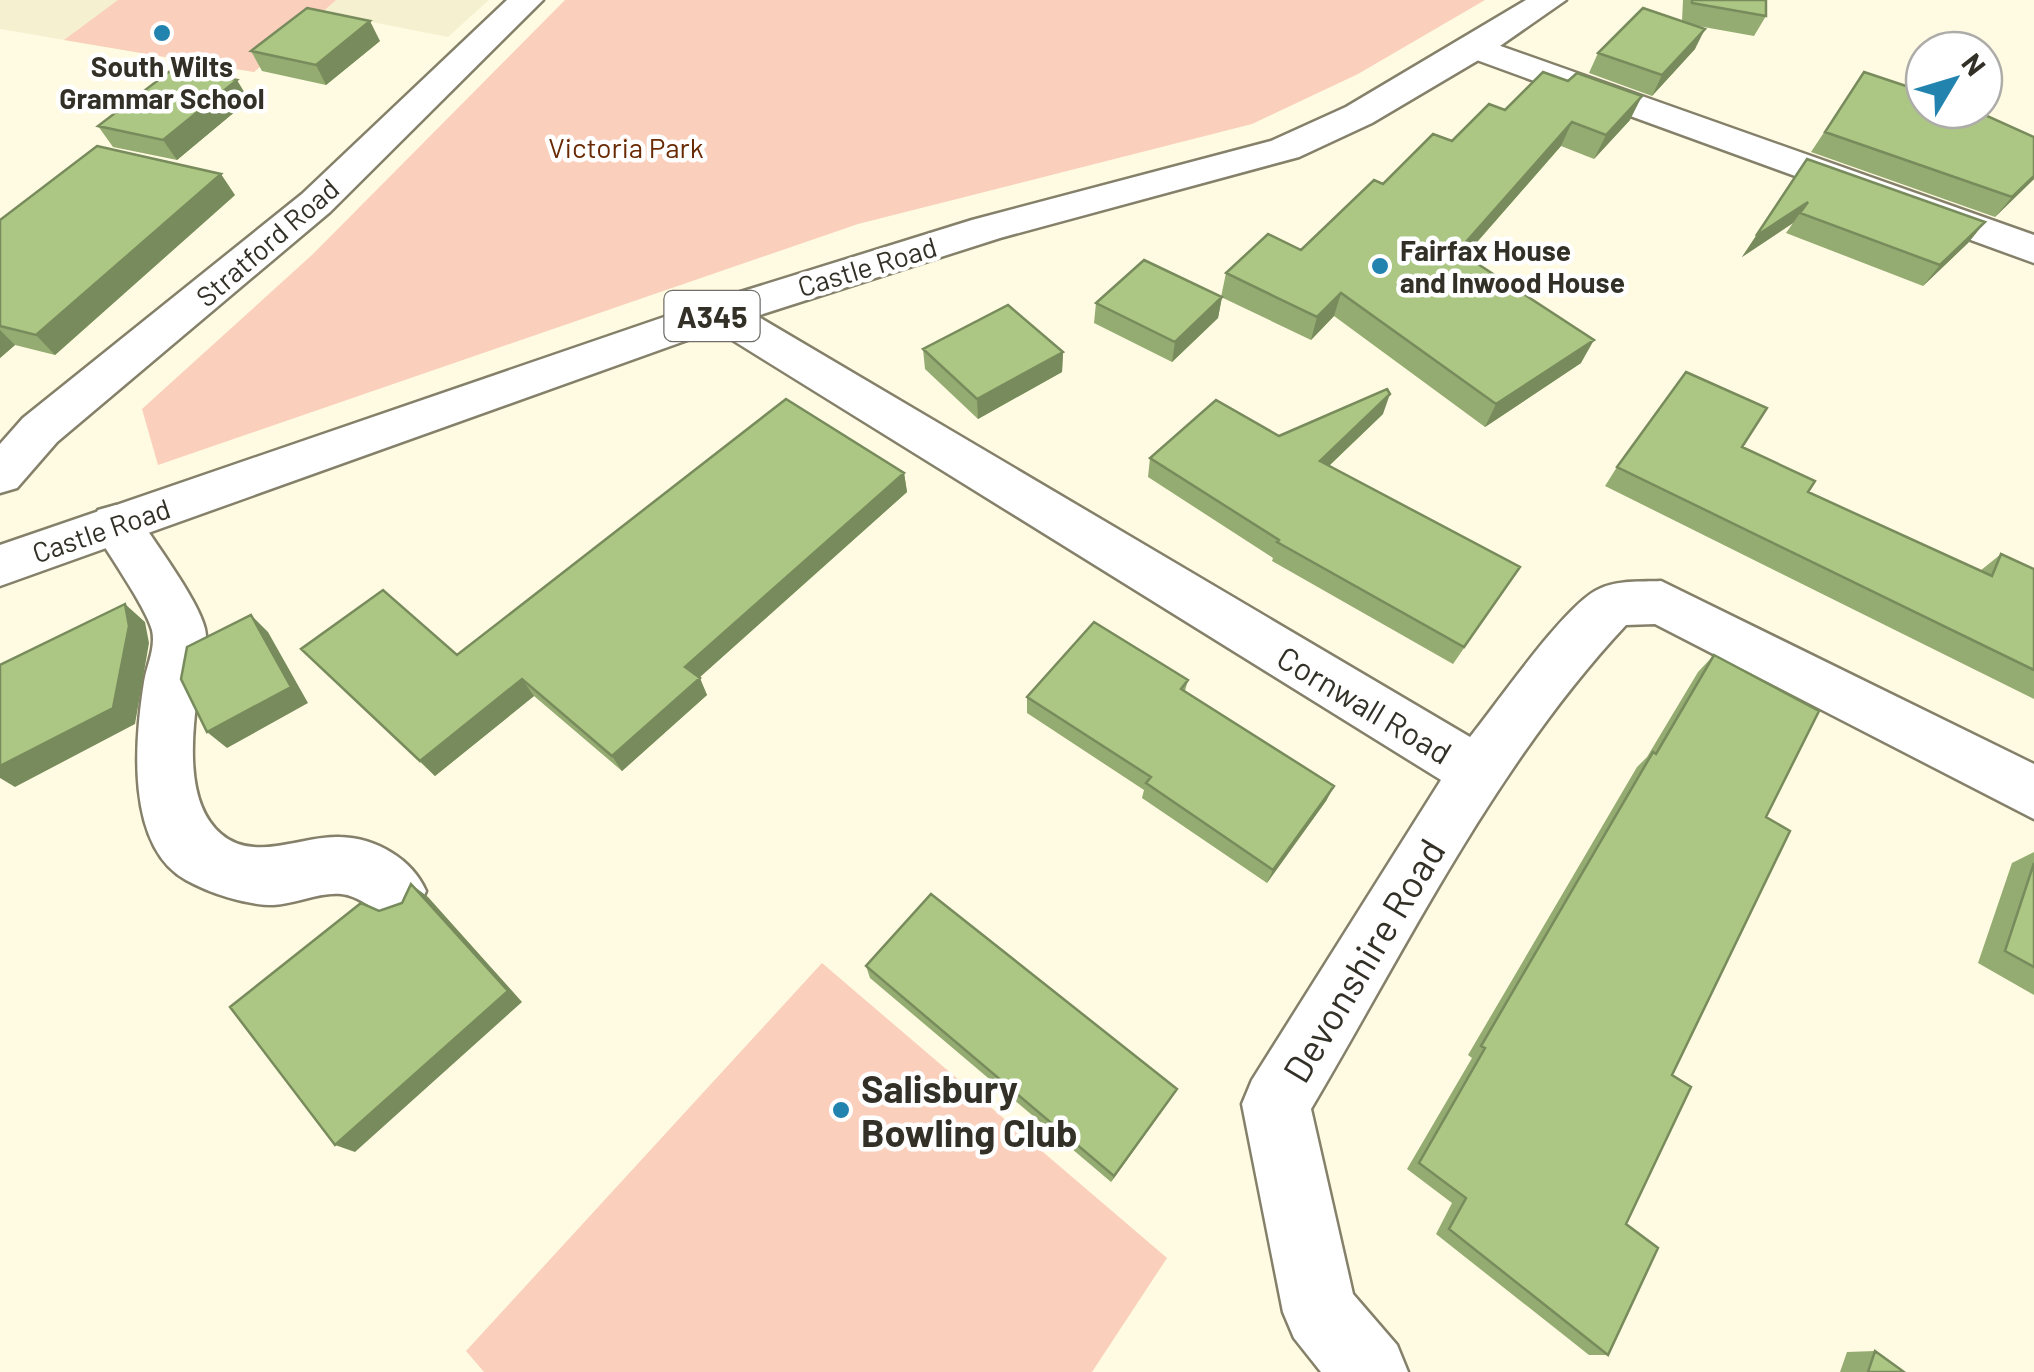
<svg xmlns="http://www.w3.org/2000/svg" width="2034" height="1372" viewBox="0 0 2034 1372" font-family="Barlow,sans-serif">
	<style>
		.built { fill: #f5f0cf }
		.green { fill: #facfbc }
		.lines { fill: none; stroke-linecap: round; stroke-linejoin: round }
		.minor-casing { stroke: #84806a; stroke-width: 5 }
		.major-casing { stroke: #84806a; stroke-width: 5 }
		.minor { fill: #fff; fill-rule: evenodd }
		.major { fill: #fff; fill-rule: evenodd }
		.wall { fill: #94ab71 }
		.shaded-wall { fill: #788b5c }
		.building { fill: #acc783; stroke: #788b5c; stroke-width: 2.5 }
		.poi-dot { fill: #2383af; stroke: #fff; stroke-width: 4 }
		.labels { text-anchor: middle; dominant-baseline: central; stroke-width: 9; stroke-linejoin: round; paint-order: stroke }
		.far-poi-label { font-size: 28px; font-weight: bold; fill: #323027; stroke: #fff }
		.far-park-label { font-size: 28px; fill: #682903; stroke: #fff }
		.far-street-label { font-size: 28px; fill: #323027; stroke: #fff }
		.shield { fill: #fff; stroke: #706e68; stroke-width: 2.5 }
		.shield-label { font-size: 30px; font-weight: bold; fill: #323027 }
		.street-label { font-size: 32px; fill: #323027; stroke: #fff }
		.near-street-label { font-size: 38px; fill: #323027; stroke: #fff }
		.near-poi-label { font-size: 38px; font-weight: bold; fill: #323027; stroke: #fff; text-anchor: start }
	</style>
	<rect width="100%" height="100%" fill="#fffbe2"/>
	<!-- built -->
	<path class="built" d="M0,0H489L448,37L326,13L254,72L0,29Z"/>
	<!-- green -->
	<path class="green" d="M118,0H336L254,72L64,40Z
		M565,0H1485L1358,74L1252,124L858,224L158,465L142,409L313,254Z
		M822,963L1167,1258L1092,1372H484L466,1351Z"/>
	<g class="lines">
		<!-- minor casing -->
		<g class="minor-casing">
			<path id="minor" d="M507,0H543L330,212L57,442L17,488L0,493V444L23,418L302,194Z
				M1475,37L2034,235V263L1463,55L1457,48L1463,41Z
				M720,298L735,303L1470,737C1496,705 1566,603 1599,589C1617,580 1641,582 1661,581L2034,764V819L1655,624L1626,625C1495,765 1408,945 1311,1109L1353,1294L1397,1345L1408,1372H1321L1294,1338L1283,1312L1242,1104L1252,1080L1441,780L705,323L698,313L705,303Z
				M116,505L134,510C152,539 198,599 205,629C209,648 202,663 199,681C193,728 182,801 221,834C254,863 303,835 340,837C376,838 412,859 426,891L417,912L395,920C378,913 358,895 341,894C319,892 296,904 273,905C246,905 209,893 186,880C125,846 135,739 144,682C147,664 156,648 152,630C145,605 105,550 91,524L98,510Z"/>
		</g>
		<!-- major casing -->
		<g class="major-casing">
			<path id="major" d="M1526,0H1566L1487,55L1372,123L1299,157L1000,238L735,323L0,586V545L705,303L972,220L1271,141L1346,107Z"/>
		</g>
		<!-- minor -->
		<use href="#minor" class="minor"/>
		<!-- major -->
		<use href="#major" class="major"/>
	</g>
	<!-- wall -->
	<path class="wall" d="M1683,0H1766V16L1754,36L1698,26L1695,49L1652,96L1589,73L1598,53L1682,21Z
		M380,41L326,85L262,71L251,51Z
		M1864,72L2034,179L1995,217L1811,152Z
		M249,100L177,160L113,147L98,126Z
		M1505,110L1630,120L1594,159L1561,146L1465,256L1581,363L1485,427L1334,316L1311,340L1221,297L1226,273L1301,250L1383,184Z
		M1807,159L1985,222L1968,243L1923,286L1786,233L1793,223L1742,257Z
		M235,195L55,355L15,345L0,358V220Z
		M1222,297L1218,318L1172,362L1094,323L1096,303Z
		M923,349L1063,352L1062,372L978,419L925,369Z
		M1383,414L1329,466L1520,567L1453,664L1272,561L1273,558L1148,477L1150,458L1279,436Z
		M1617,467L1808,492L1980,571L2001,554L2034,569V699L1605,486Z
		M904,473L907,492L699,678L707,695L622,771L534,696L435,776L301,649L457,655Z
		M1714,655L1766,817L1672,1075L1626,1224L1608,1355H1589L1436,1234L1452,1203L1407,1169L1472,1058L1468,1055L1637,767L1647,757L1698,672Z
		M1188,680L1185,691L1334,786L1326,801L1267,883L1142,798L1144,790L1027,713V697Z
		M2034,852V995L1978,963L2012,863Z
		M866,966L1172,1097L1111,1182L870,978Z
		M1875,1351L1904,1372H1840L1847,1352Z"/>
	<!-- shaded-wall -->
	<path class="shaded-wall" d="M370,21L380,41L326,85L316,65Z
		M1705,29L1695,49L1652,96L1662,75Z
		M237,80L249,100L177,160L163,140Z
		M1642,96L1630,120L1594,159L1606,135Z
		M1572,122L1561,146L1448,275L1458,251Z
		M221,174L235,195L55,355L36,335Z
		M2034,176V179L1995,217L2012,197Z
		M1808,202L1793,223L1742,257L1756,236Z
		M1985,222L1968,243L1923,286L1940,265Z
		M1341,293L1334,316L1311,340L1317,317Z
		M1222,297L1218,318L1172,362L1175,342Z
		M0,330L15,345L0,358Z
		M1594,340L1581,363L1485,427L1496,404Z
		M1063,352L1062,372L978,419L977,399Z
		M1390,394L1383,414L1314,480L1320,461Z
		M904,473L907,492L692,684L685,667Z
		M125,604L145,622L149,643L135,724L15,787L0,778V766Z
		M251,615L268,632L308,703L227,748L207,732Z
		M700,678L707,695L622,771L612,756Z
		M522,679L534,696L435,776L420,761Z
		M1334,786L1326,801L1267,883L1273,870Z
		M411,884L428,897L522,1002L355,1152L335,1145Z
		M1177,1089L1172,1097L1111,1182L1114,1176Z"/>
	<!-- building -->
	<path class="building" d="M1692,0H1766V16L1692,3Z
		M307,8L370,21L316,65L251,51Z
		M1643,8L1705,29L1662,75L1598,53Z
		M174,68L237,80L163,140L98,126Z
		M1543,72L1568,81L1577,73L1642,96L1606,135L1572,122L1458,251L1594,340L1496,404L1341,293L1317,317L1226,273L1268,234L1301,250L1374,180L1383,184L1433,134L1452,141L1489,104L1505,110Z
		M1864,72L1924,92V110H1974L2034,137V176L2012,197L1825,132Z
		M97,146L221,174L36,335L0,326V220Z
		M1807,159L1985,222L1940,265L1800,213L1808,202L1756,236Z
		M1144,260L1222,297L1175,342L1096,303Z
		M1008,305L1063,352L977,399L923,349Z
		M1686,372L1767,408L1742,447L1815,481L1808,492L1992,576L2001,554L2034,569V670L1617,467Z
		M1387,389L1390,394L1320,461L1520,567L1464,647L1277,542L1279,540L1150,458L1216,400L1279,436Z
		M786,399L904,473L685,667L700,678L612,756L522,679L420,761L301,649L383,590L457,655Z
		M125,604L129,626L113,708L0,766V665Z
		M251,615L291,687L207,732L181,679L187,647Z
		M1094,622L1188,680L1181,689L1334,786L1273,870L1146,783L1151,777L1027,697Z
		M1714,655L1819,711L1766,817L1790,831L1672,1075L1691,1087L1626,1224L1658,1248L1608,1355L1449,1229L1466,1198L1419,1163L1485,1048L1481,1046L1653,752L1656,754Z
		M2034,863V967L2005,951Z
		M411,884L508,991L335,1145L230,1007L361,903L379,911L402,903Z
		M931,894L1177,1089L1114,1176L866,966Z
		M1875,1351L1904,1372H1868Z"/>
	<!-- markers -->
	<g class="poi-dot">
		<circle cx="162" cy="33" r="10"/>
		<circle cx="1380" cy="266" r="10"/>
		<circle cx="841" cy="1110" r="10"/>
	</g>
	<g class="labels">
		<!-- far-poi labels -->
		<g class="far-poi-label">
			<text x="162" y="66">South Wilts<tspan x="162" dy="32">Grammar School</tspan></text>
			<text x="1400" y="250" text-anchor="start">Fairfax House<tspan x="1400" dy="32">and Inwood House</tspan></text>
		</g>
		<!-- far-park labels -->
		<g class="far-park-label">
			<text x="626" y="147">Victoria Park</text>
		</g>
		<!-- far-street labels -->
		<g class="far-street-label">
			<text transform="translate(267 242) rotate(-41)">Stratford Road</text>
			<text transform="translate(867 266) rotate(-17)">Castle Road</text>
			<text transform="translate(101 530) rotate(-19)">Castle Road</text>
		</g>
		<!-- shield labels -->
		<rect class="shield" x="664.5" y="291" width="95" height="50" rx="8"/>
		<g class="shield-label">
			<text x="712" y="316">A345</text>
		</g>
		<!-- street labels -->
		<g class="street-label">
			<text transform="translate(1365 704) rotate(31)">Cornwall Road</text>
		</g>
		<!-- near-street labels -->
		<g class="near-street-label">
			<text transform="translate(1363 960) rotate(-59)">Devonshire Road</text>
		</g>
		<!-- near-poi labels -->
		<g class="near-poi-label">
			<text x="861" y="1088">Salisbury<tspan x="861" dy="44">Bowling Club</tspan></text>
		</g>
	</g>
	<!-- north arrow -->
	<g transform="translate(1954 80) rotate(52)"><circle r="48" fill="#ffffff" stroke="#adaca9" stroke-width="2.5"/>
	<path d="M0-8L18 38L0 25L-18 38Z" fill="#2383af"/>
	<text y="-15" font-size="28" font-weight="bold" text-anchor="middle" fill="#323027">N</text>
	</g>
</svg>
